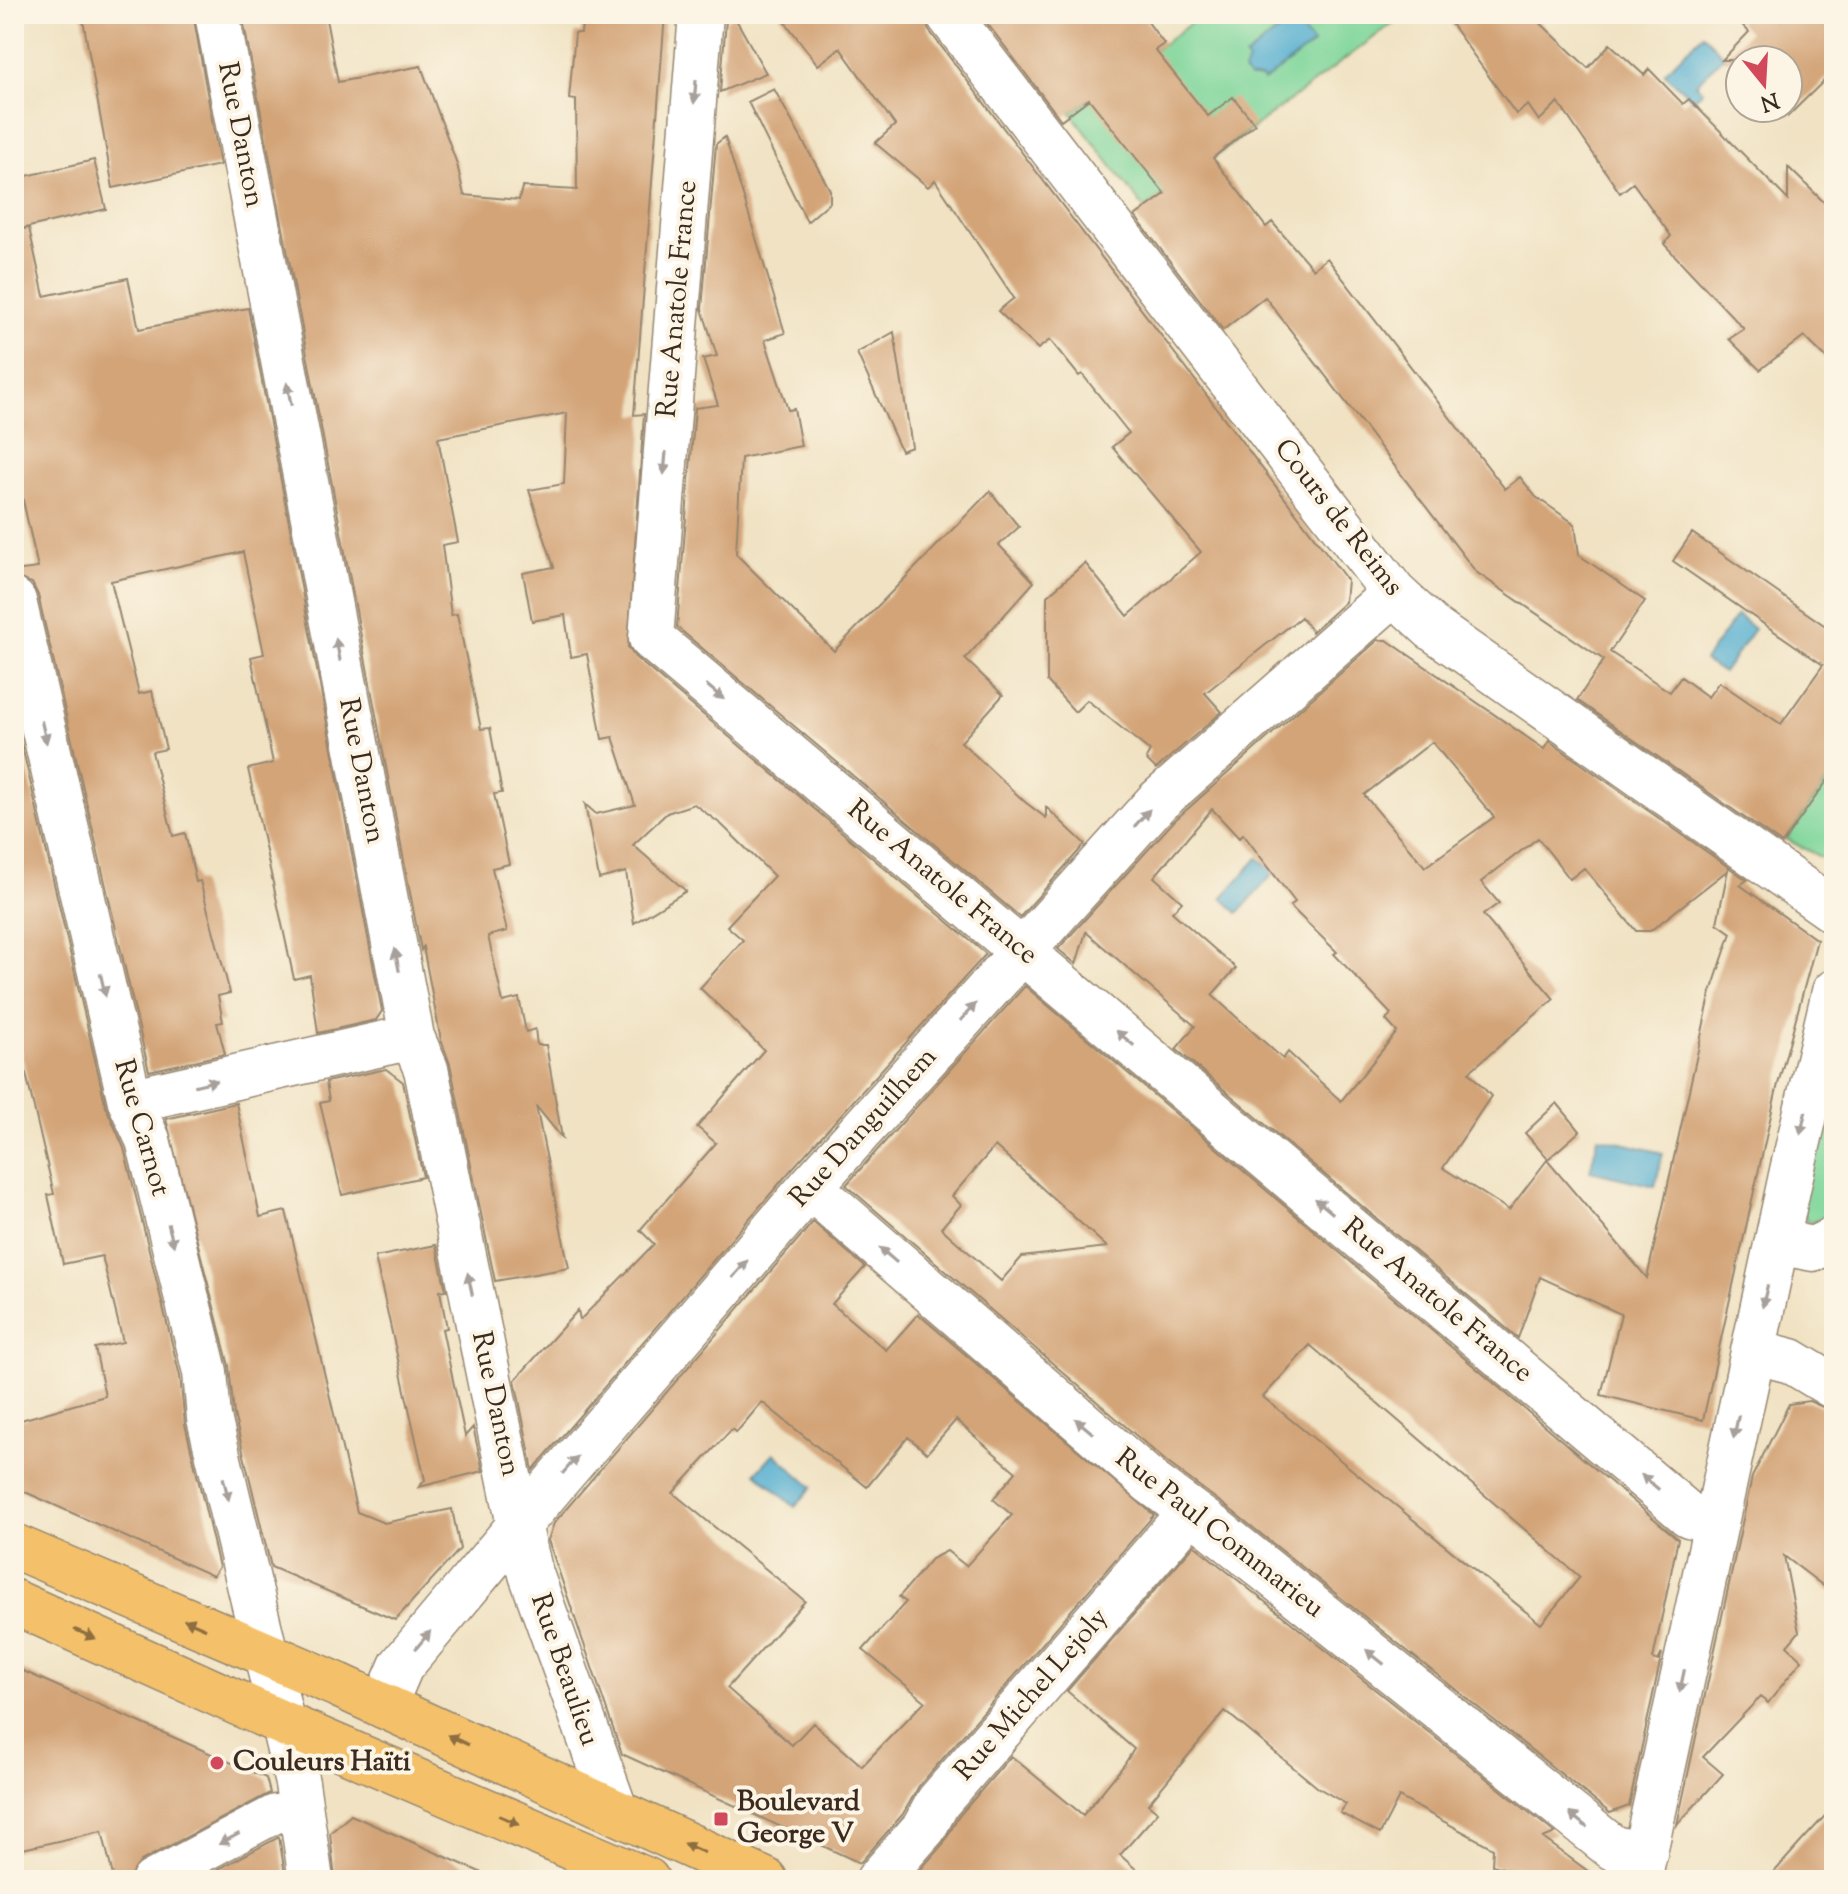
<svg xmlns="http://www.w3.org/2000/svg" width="1848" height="1894" viewBox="0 0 1848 1894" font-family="'Sorts Mill Goudy',serif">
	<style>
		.green { fill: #7fd69b; stroke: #5d805c; stroke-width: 2 }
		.water { fill: #52aed0; stroke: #466c77; stroke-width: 2 }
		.building { fill: #d3a478; fill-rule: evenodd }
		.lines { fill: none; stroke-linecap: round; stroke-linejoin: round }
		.pedestrian-casing { stroke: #968670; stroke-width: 41 }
		.minor-casing { stroke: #968670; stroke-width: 47 }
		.primary-casing { stroke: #968670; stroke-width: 47 }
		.pedestrian { stroke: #fff; stroke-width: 38 }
		.minor { stroke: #fff; stroke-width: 44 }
		.primary { stroke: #f4c16a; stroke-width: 44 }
		.oneway { fill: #a79f9a }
		.oneway2 { fill: #8e6e40 }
		.poi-dot { fill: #d1495b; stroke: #fcf5e5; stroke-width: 3 }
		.labels { text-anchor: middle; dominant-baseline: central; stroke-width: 8; stroke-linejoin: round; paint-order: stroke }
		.street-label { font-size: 28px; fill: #3b2a1e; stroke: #fcf5e5 }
		.poi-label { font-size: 28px; font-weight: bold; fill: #3b2a1e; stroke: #fcf5e5; text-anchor: start }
	</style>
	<rect width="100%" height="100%" fill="#fcf5e5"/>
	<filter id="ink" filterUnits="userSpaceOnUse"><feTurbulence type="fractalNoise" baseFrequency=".0125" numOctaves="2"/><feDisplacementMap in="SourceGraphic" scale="16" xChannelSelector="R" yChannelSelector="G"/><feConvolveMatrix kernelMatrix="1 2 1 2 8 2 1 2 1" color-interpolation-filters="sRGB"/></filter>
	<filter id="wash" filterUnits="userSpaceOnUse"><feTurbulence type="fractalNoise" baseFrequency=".006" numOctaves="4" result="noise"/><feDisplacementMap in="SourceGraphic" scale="32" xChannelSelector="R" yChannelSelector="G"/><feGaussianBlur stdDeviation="1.8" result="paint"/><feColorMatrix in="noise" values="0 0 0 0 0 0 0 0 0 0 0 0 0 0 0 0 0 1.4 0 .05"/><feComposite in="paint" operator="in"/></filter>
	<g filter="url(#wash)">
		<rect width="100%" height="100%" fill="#f0e2c3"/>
		<!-- green -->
		<path class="green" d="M1203,14H1405L1145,209L1071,113Z
			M1834,771V855L1822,858L1786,839Z
			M1834,1073V1217L1807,1222L1801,1202Z"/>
		<!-- water -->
		<path class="water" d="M1293,19L1313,44L1264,81L1261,78H1249L1244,72L1248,61L1245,57Z
			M1703,34L1724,56L1696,84L1703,91L1693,100L1664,73Z
			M1737,615L1754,629L1723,673L1704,661Z
			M1258,858L1274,873L1238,913L1222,898Z
			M1598,1137L1663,1153L1655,1186L1590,1171Z
			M774,1453L812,1487L795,1507L756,1473Z"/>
		<g id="blocks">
			<!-- building -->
			<path class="building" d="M82,14H193L220,165L113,188Z
				M242,14H325L338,82L421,66L457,164L464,195L519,200L522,187L577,190L576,100L569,99L575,33H581L583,14H665L634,415L644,414L628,647L635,657L986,954L791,1170L533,1470L515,1380L578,1310L580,1320L654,1244L640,1230L716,1143L697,1127L764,1050L700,988L743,940L727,926L774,876L722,825L694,804L667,813L633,845L686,891L634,923L626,872L599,879L585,804L596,814L635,805L613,737L602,739L587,654L571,657L565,615L532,621L523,573L554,567L529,490L564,484L567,413L438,438L458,542L442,545L451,615L457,614L481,729L490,728L502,793L494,794L509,864L492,868L507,931L488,936L503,1002L519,998L526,1032L535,1029L537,1045H546L562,1138L536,1106L569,1268L495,1281L450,1064L441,1040L423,947L421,950Z
				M733,14L766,73L720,92L726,20Z
				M779,14H924L928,29L1347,580L1345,602L1312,632L1301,617L1205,693L1222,712L1156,769L1146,759L1150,751L1087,700L1075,712L1047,681V596L1085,563L1128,616L1201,552L1112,447L1129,433L1082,374L1079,376L1050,340L1038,349L998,311L1014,298L935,180L928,187L875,143L895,125L840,48L818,65Z
				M980,14H1142L1164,44L1155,50L1208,116L1233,97L1255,124L1213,158L1266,227L1272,222L1313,269L1327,258L1505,489L1520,477L1536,497L1575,524L1579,555L1645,601L1610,652L1670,692L1681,677L1708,697L1719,682L1781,724L1823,665L1673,561L1692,533L1834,632V771L1782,844L1577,700L1604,660L1476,572L1265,297L1223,330L1135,216L1165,194L1089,99L1061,120Z
				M1444,14H1531L1588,68L1610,44L1644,75L1649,69L1683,104L1689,99L1788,200V167L1834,212V366L1804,336L1760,370L1729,339L1744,329L1664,244L1671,236L1633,183L1620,193L1558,102L1539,121L1528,105L1516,114Z
				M1732,14H1834V71L1788,116V60H1722L1749,32Z
				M774,89L830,190V202L807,222L748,102Z
				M725,137L785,333L765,340L788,410L794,409L801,446L741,458L736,554L834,651L990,491L1019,527L999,545L1034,582L965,659L1003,695L961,742L1025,802L1046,818V807L1085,844L1020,917L677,627L695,408L718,405L703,359L717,356L702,309L716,144Z
				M94,160L106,209L16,230L29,228L44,296L128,278L139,329L248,308L382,1011L376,1020L318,1033L310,975L294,979L248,769L273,763L251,657L264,654L243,552L111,581L139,694L152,691L166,749L152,752L173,836L185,833L196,882L200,881L230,993L218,996L223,1022L217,1023L225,1054L149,1071L38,595L32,583L14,577V571L38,568L14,460V179Z
				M894,332L912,447L901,451L857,353Z
				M1378,640H1387L1544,749L1549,741L1747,880L1740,885L1817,940L1777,1088L1703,1420L1601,1395L1621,1314L1540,1277L1518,1338L1176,1049L1195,1026L1086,932L1076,964L1058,949L1175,820ZM1432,742L1494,817L1425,867L1364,795ZM1212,809L1239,838L1243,834L1295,902L1290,906L1337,952L1334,954L1391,1014L1386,1020L1397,1032L1341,1101L1288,1052L1283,1059L1212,995L1236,968L1172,912L1182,902L1154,877ZM1538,838L1570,879L1584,868L1636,931H1650L1728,870L1717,923L1731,933L1711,992L1647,1278L1547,1160L1509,1210L1443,1168L1491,1096L1469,1072L1554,999L1483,915L1499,903L1481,882Z
				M14,712L106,1107L124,1148L180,1376L185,1424L219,1567L213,1576L14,1487V1422L105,1396L95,1348L123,1342L102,1256L63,1264L48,1195L54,1194L20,1048L14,1049Z
				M1025,986L1678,1539L1653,1659L1658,1661L1662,1653L1629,1806L1610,1813L1231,1510L1168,1463L846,1185ZM995,1146L1032,1179L1107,1247L1022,1257L1001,1281L941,1228L961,1205L952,1196ZM1310,1345L1580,1577L1541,1624L1263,1397Z
				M386,1069L403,1082L423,1177L342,1195L320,1103L329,1101L326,1082Z
				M236,1103L260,1217L286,1211L357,1512L384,1523L452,1509L460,1549L395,1620L271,1567L234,1414L229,1366L166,1119Z
				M1557,1103L1580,1131L1548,1159L1525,1133Z
				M813,1222L865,1267L832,1304L886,1350L918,1314L1154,1515L919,1786L903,1814L860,1863L622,1754L548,1540L554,1523ZM762,1402L867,1487L908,1437L927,1453L956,1420L1016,1472L993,1499L1012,1515L966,1566L947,1551L931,1559L899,1597L906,1602L863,1650L925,1701L862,1766L813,1723L792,1745L727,1688L805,1601L673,1493L732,1429L736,1433Z
				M436,1245L446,1290L440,1291L447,1328L442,1329L465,1436L473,1427L483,1471L419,1487L425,1480L375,1257Z
				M1809,1401L1834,1412V1594L1784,1556L1799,1632L1787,1646L1802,1660L1768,1703L1760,1697L1703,1757L1723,1774L1677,1825L1752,1477L1789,1404Z
				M1194,1545L1555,1833L1543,1838L1600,1880H1546L1492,1865L1493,1848L1399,1797L1380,1834L1340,1813L1346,1804L1317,1787L1225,1711L1148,1804L1158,1812L1120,1855L1148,1880H922L920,1870L943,1844L959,1816L1011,1756L1083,1815L1124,1765L1134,1749L1067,1691Z
				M14,1667L266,1778L270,1793L141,1861L128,1880H114L102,1831L14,1851Z
				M1834,1806V1880H1767L1801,1842Z
				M351,1815L498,1880H335L330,1833Z
				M279,1837L286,1880H198Z"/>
		</g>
	</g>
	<g filter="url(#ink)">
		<use href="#blocks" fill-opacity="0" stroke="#968670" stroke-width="2"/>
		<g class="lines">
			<!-- pedestrian casing -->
			<g class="pedestrian-casing">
				<path id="pedestrian" d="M151,1880L275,1814L300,1811"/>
			</g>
			<!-- minor casing -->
			<g class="minor-casing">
				<path id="minor" d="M217,14L412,1037L426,1069L519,1525L531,1574L616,1812
					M701,14L651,638L1689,1515L1715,1522
					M948,14L1394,593L1432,628L1834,911
					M14,601L130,1101L148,1140L205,1372L209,1418L297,1783L311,1880
					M130,1101L412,1037
					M810,1187L1152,1483L1215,1529L1613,1848L1645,1854
					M1777,1242L1813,1249L1834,1239
					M1753,1351L1791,1361L1834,1387
					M384,1706L401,1666L552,1486L810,1187L1157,802L1394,593
					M878,1880L924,1828L938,1802L1190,1512
					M1639,1880L1792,1171L1834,992"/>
			</g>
			<!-- primary casing -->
			<g class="primary-casing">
				<path id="primary" d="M14,1546L338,1685L765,1880
					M14,1602L282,1723L647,1880"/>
			</g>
			<!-- pedestrian -->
			<use href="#pedestrian" class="pedestrian"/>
			<!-- minor -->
			<use href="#minor" class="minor"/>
			<!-- primary -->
			<use href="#primary" class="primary"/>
		</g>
		<!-- one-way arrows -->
		<defs><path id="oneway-solid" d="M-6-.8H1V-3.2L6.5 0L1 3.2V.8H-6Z" transform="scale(2)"/></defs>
		<g class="oneway">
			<use href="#oneway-solid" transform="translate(695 92) rotate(95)"/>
			<use href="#oneway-solid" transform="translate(289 394) rotate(-101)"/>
			<use href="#oneway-solid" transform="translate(665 463) rotate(95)"/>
			<use href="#oneway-solid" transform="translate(338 650) rotate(-101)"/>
			<use href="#oneway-solid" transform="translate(715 692) rotate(40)"/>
			<use href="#oneway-solid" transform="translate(44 732) rotate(77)"/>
			<use href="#oneway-solid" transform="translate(1142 818) rotate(-48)"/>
			<use href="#oneway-solid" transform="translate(397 960) rotate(-101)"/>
			<use href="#oneway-solid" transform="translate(103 985) rotate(77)"/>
			<use href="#oneway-solid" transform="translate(968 1012) rotate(-48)"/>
			<use href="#oneway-solid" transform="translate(1125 1038) rotate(-140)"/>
			<use href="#oneway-solid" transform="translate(206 1083) rotate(-13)"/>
			<use href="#oneway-solid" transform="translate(1803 1123) rotate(103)"/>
			<use href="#oneway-solid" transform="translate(1324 1206) rotate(-140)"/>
			<use href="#oneway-solid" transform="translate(171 1235) rotate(76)"/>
			<use href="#oneway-solid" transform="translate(888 1255) rotate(-139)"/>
			<use href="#oneway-solid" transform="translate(740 1269) rotate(-49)"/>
			<use href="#oneway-solid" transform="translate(470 1284) rotate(-102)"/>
			<use href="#oneway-solid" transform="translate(1765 1296) rotate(103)"/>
			<use href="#oneway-solid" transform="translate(1084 1426) rotate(-140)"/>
			<use href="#oneway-solid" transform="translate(1736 1427) rotate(102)"/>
			<use href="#oneway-solid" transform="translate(570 1465) rotate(-49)"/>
			<use href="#oneway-solid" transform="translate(1650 1482) rotate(-140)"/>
			<use href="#oneway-solid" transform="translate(226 1489) rotate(76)"/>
			<use href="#oneway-solid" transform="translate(423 1640) rotate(-50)"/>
			<use href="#oneway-solid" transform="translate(1375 1657) rotate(-141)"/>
			<use href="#oneway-solid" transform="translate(1682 1681) rotate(102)"/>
			<use href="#oneway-solid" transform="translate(1578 1820) rotate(-141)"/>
			<use href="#oneway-solid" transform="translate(229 1839) rotate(152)"/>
		</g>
		<g class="oneway2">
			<use href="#oneway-solid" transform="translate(195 1624) rotate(-157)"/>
			<use href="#oneway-solid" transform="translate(85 1634) rotate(24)"/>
			<use href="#oneway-solid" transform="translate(458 1740) rotate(-155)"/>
			<use href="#oneway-solid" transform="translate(509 1820) rotate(24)"/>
			<use href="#oneway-solid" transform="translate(694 1848) rotate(-156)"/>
		</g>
	</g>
	<!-- markers -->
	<g class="poi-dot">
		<circle cx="217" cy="1763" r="8"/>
		<rect x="713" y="1811" width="16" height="16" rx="4"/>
	</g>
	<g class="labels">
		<!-- street labels -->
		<g class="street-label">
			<text transform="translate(240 135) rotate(79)">Rue Danton</text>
			<text transform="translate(678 299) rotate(-85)">Rue Anatole France</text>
			<text transform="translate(1338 518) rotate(52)">Cours de Reims</text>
			<text transform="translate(361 771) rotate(79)">Rue Danton</text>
			<text transform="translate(942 883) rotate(40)">Rue Anatole France</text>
			<text transform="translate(141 1128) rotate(74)">Rue Carnot</text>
			<text transform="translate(864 1128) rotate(-48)">Rue Danguilhem</text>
			<text transform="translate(1437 1301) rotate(40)">Rue Anatole France</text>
			<text transform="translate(495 1404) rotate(78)">Rue Danton</text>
			<text transform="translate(1219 1534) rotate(38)">Rue Paul Commarieu</text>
			<text transform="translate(564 1670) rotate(71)">Rue Beaulieu</text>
			<text transform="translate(1032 1695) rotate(-49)">Rue Michel Lejoly</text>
		</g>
		<!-- poi labels -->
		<g class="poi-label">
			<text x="233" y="1763">Couleurs Haïti</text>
			<text x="737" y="1803">Boulevard<tspan x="737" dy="32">George V</tspan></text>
		</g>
	</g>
	<!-- margin -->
	<rect width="1848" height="1894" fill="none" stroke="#fcf5e5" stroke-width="48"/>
	<!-- north arrow -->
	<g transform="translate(1764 84) rotate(162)"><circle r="38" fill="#fcf5e5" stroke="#afa495" stroke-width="2"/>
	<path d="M0-6L14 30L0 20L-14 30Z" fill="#d1495b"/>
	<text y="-12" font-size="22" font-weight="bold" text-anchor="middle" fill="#3b2a1e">N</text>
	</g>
</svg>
